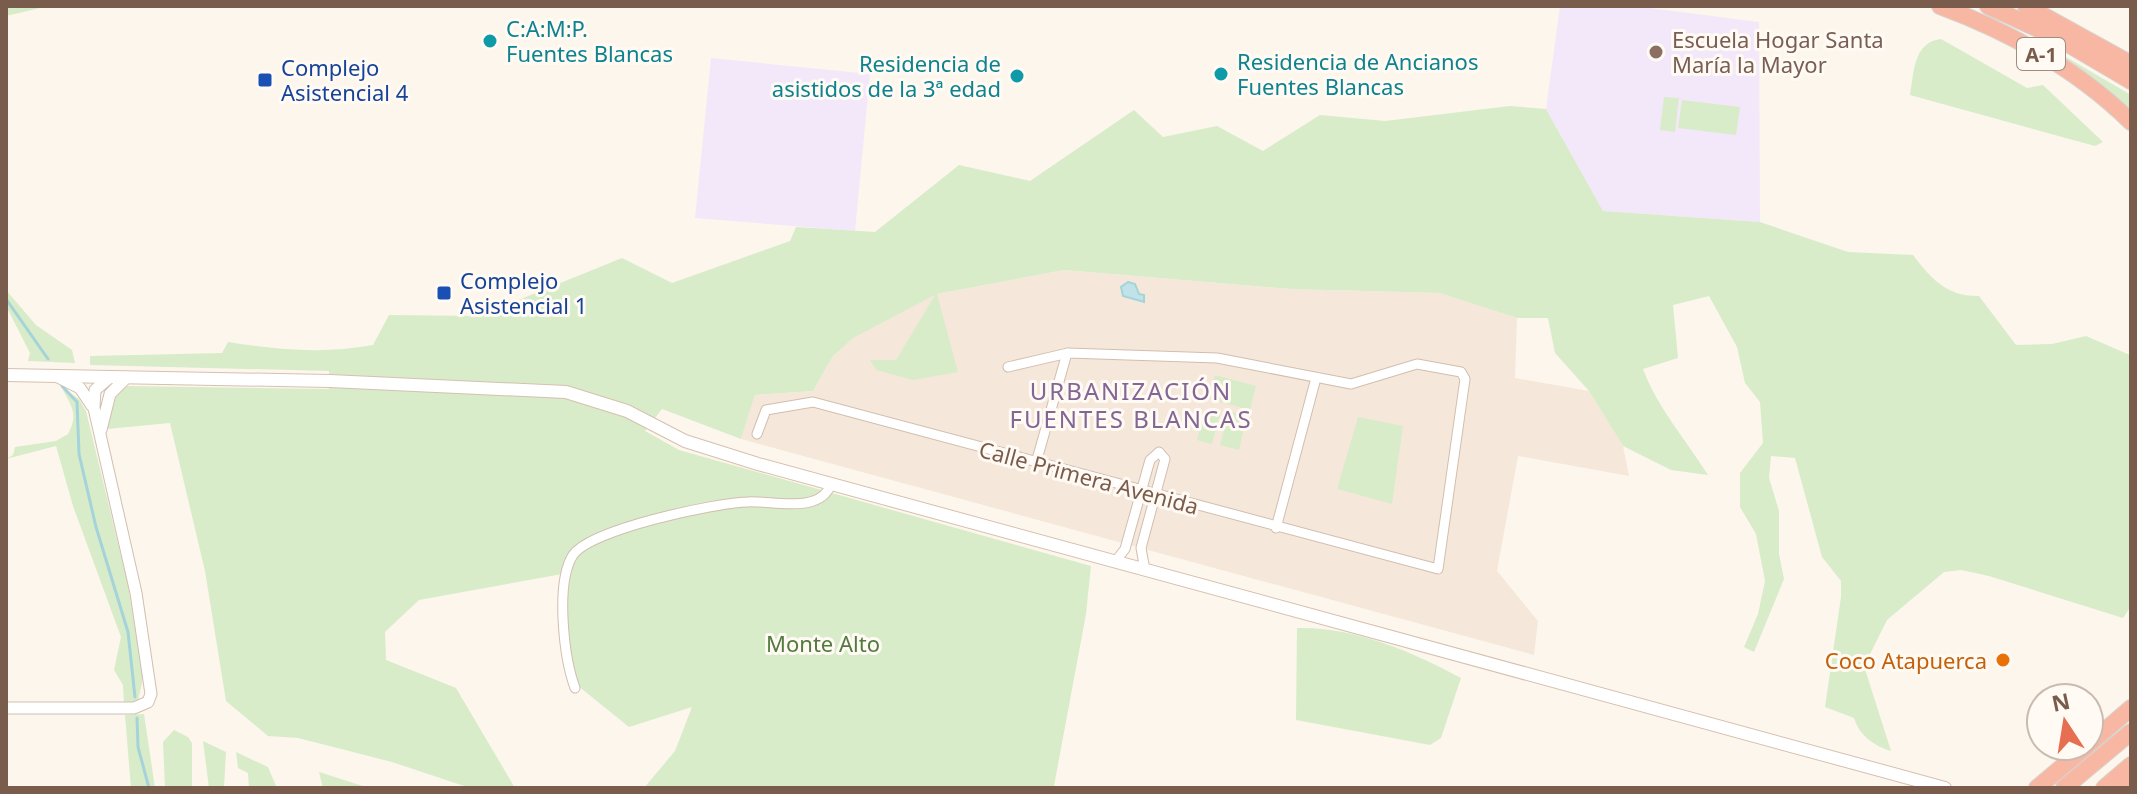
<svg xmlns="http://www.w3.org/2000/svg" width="2137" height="794" viewBox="0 0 2137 794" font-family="'Noto Sans',sans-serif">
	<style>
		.residential { fill: #f5e8da }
		.education { fill: #f3e8fa }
		.green { fill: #d8ecc9 }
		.water { fill: #bfe3e8; stroke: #a5d3da; stroke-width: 2 }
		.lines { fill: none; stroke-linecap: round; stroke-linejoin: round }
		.stream { stroke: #a5d3da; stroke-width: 3 }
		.minor-casing { stroke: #d1beb0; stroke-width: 11 }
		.tertiary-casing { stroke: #d1beb0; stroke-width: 13 }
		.secondary-casing { stroke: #d6c0b0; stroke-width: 14 }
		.motorway-casing { stroke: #dad1cd; stroke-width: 18 }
		.minor { stroke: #fff; stroke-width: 9 }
		.tertiary { stroke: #fff; stroke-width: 11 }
		.secondary { stroke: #fff; stroke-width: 12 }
		.motorway { stroke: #f7b7a3; stroke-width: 16 }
		.culture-dot { fill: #0f9aa8; stroke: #fffaf3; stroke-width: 3 }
		.education-dot { fill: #8d6e63; stroke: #fffaf3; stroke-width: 3 }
		.transit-dot { fill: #1a4fb4; stroke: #fffaf3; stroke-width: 3 }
		.food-dot { fill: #e8710a; stroke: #fffaf3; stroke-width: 3 }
		.labels { text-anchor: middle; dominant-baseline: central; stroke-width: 6; stroke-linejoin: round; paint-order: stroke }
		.shield { fill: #fffaf3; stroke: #a28b7f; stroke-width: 2 }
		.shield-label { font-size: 20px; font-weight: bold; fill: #7a5c4d }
		.culture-label { font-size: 22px; fill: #0d838f; stroke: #fffaf3; text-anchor: start }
		.education-label { font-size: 22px; fill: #785e54; stroke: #fffaf3; text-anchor: start }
		.transit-label { font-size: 22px; fill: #164399; stroke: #fffaf3; text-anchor: start }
		.street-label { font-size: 22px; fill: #7a5c4d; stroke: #fffaf3 }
		.park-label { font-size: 22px; fill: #537a41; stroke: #fffaf3 }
		.food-label { font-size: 22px; fill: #c56008; stroke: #fffaf3; text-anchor: end }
		.neighbourhood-label { font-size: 24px; letter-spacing: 2px; fill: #846695; stroke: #fffaf3 }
	</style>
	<rect width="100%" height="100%" fill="#fdf6ec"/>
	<!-- residential -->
	<path class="residential" d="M1064,270L1291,289L1441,293L1517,318L1515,378L1589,391L1623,446L1629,476L1518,456L1497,571L1538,621L1534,655L741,439L755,395L813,391L833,356L853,337L937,294Z"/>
	<!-- education -->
	<path class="education" d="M1560,6H1634L1759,22L1760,222L1603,211L1546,109Z
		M711,58L870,74L855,231L695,218Z"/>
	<!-- green -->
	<path class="green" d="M6,6H49L6,16Z
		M1941,39L2027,88L2043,85L2103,142L2095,146L1910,95C1914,73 1913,42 1941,39Z
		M2037,40L2131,95V119L2034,42Z
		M1664,97L1679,98L1675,132L1660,130Z
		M1682,100L1740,107L1736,135L1678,128Z
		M1510,106L1546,109L1603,211L1760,222L1848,252L1913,255C1931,279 1948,297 1979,296L2016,345L2052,344L2086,336L2130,355L2131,606L2123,618L1989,576L1961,570L1944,572L1887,620L1864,666L1891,751C1874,746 1859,735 1854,718L1825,707L1841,597V581L1822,557L1795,458L1771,456L1769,478L1779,511V554L1784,579L1754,652L1744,647L1758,614L1765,581L1756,534L1740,507V473L1763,443L1760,402L1745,383L1737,347L1709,296L1673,305L1678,358L1643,369C1657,407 1686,440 1708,475L1671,470L1623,446L1589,391L1555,353L1548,318H1517L1440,293L1291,289L1064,270L937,294L958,372L913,380L876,370L870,360H896L935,295L853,338L833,356L813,391L755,395L741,439L662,409L645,431L679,450L1091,566L1086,614L1054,786L644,788L675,751L692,707L629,727L572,681L562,574L419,600L385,632L386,660L456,688L515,788H470L392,762L298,738L268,736L226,701L205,571L170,423L107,429L117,393L127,386L329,389V371L90,365V356L222,353L228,342C278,350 323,354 373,345L389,315L479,316L622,258L672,283L790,241L796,227L875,232L959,165L1030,181L1134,110L1163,137L1217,126L1263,151L1320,115L1385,121Z
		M6,290L36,325L72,350L75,363L28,361L30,353L6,306Z
		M1215,375L1256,386L1250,410L1209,399Z
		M62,388L79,399L86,411L128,585L143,678L138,701L124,703L123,685L114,670L121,637L73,506L56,446L6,459L13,455L15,447L56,441L68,434C80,413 69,403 62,388Z
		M1205,410L1220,414L1212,444L1197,440Z
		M1229,411L1247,416L1239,450L1220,445Z
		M1358,417L1403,426L1392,504L1337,489Z
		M1297,628C1352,626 1414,652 1461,678L1441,738L1430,745L1296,720Z
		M144,714L155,788H131L125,715Z
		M174,730L188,737L192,743V788H165L163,742Z
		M203,741L226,752L224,788H209Z
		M236,752L268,767L276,786L249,788L248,773L238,768Z
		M319,772L369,788H323Z"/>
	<!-- water -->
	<path class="water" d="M1128,282L1135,284L1139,294L1144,295V302L1123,296L1121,287Z"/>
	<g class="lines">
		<!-- stream -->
		<path class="stream" d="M6,299L48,359
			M62,386L77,402L79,454L96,527L128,632L135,697
			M137,718L138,747L149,788"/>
		<!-- minor casing -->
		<g class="minor-casing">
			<path id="minor" d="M757,434L766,410L813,402L1438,569L1465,379L1461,372L1417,364L1351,384L1217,358L1068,353L1008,367
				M1036,463L1067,353
				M1276,528L1316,378
				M1115,562L1125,549L1150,460L1159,452L1165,459L1141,548L1145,570
				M575,688C564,658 555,583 573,555C591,529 715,503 747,502C772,500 820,515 831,484"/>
		</g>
		<!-- tertiary casing -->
		<g class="tertiary-casing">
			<path id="tertiary" d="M58,377L80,388L92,406
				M101,430L110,394L127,377
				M6,708H134L148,702L151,694L136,593L94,408L95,390L110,377"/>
		</g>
		<!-- secondary casing -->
		<g class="secondary-casing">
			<path id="secondary" d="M6,375L330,381L566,392L627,411L685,441L758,464L1945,788"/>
		</g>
		<!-- motorway casing -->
		<g class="motorway-casing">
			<path id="motorway" d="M1940,6C2010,32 2077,69 2131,122
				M1988,6L2058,38L2131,81
				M2026,6L2131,64
				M2089,744L2131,708
				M2037,788L2087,746
				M2064,788L2131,732
				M2104,788L2131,765
				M2122,788L2131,781"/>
		</g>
		<!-- minor -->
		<use href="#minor" class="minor"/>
		<!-- tertiary -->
		<use href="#tertiary" class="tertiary"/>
		<!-- secondary -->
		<use href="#secondary" class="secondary"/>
		<!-- motorway -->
		<use href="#motorway" class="motorway"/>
	</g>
	<!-- markers -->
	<g class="culture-dot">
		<circle cx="490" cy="41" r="8"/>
		<circle cx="1221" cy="74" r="8"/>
		<circle cx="1017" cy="76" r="8"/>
	</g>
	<circle class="education-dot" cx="1656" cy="52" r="8"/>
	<g class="transit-dot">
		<rect x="257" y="72" width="16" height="16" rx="4"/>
		<rect x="436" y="285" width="16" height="16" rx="4"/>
	</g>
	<circle class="food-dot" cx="2003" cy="660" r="8"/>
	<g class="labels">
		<!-- shield labels -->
		<rect class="shield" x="2017" y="38" width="48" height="32" rx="6"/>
		<g class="shield-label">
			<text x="2041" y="54">A-1</text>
		</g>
		<!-- culture labels -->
		<g class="culture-label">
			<text x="506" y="28">C:A:M:P.<tspan x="506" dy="25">Fuentes Blancas</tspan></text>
			<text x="1237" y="61">Residencia de Ancianos<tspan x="1237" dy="25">Fuentes Blancas</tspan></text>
			<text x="1001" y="63" text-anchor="end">Residencia de<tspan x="1001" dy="25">asistidos de la 3ª edad</tspan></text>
		</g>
		<!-- education labels -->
		<g class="education-label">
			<text x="1672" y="39">Escuela Hogar Santa<tspan x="1672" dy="25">María la Mayor</tspan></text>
		</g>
		<!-- transit labels -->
		<g class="transit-label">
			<text x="281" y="67">Complejo<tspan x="281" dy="25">Asistencial 4</tspan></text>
			<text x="460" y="280">Complejo<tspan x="460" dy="25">Asistencial 1</tspan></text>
		</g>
		<!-- street labels -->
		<g class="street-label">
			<text transform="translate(1089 477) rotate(15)">Calle Primera Avenida</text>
		</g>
		<!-- park labels -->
		<g class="park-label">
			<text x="823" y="643">Monte Alto</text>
		</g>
		<!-- food labels -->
		<g class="food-label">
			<text x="1987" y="660">Coco Atapuerca</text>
		</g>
		<!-- neighbourhood labels -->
		<g class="neighbourhood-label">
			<text x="1131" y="390">URBANIZACIÓN<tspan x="1131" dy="28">FUENTES BLANCAS</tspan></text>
		</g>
	</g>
	<!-- border -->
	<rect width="2137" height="794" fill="none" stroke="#7a5c4d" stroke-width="16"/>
	<!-- north arrow -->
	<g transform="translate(2065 722) rotate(348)"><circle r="38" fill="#fffaf3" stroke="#cabbb1" stroke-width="2"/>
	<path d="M0-6L14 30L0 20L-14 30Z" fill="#e76f51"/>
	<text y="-12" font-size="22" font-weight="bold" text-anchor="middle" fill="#7a5c4d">N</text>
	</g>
</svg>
